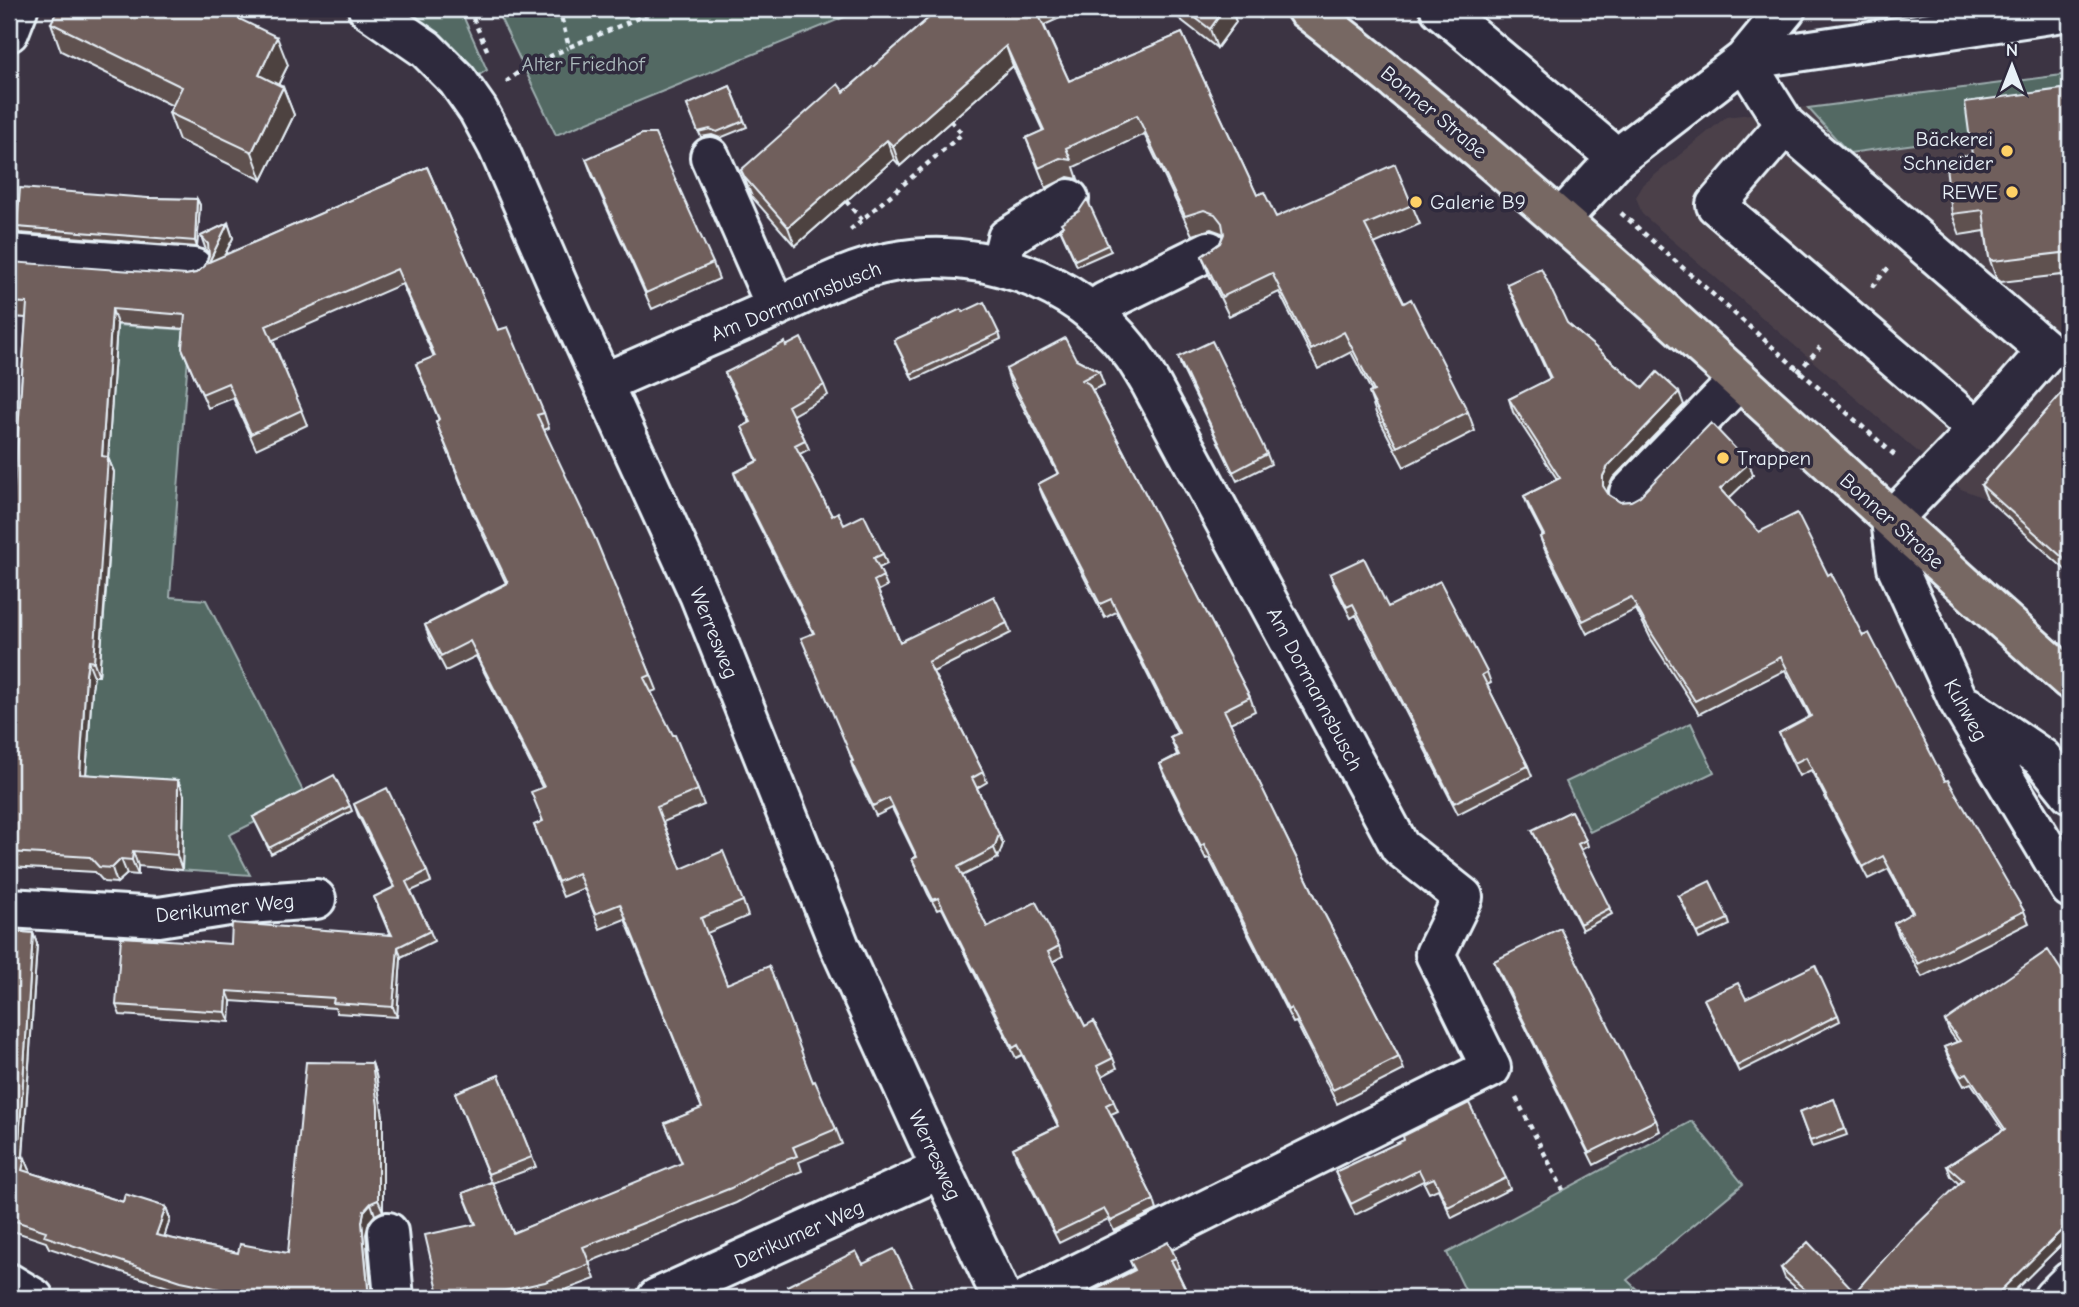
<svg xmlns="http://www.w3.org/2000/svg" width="2079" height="1307" viewBox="0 0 2079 1307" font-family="'Comic Neue',sans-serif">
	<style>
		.built { fill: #4b414a }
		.green { fill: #526964; stroke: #9dadae; stroke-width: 2 }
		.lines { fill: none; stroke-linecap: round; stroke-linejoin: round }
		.minor-casing { stroke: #e8f1f8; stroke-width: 44 }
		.major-casing { stroke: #e8f1f8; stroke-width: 44 }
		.path { stroke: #e8f1f8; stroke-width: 4.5; stroke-dasharray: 5 5; stroke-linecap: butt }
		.minor { stroke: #2f2a3d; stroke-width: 38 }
		.major { stroke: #776864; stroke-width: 38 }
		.wall { fill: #5f514f; stroke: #e8f1f8; stroke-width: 2 }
		.shaded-wall { fill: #4e4240; stroke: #e8f1f8; stroke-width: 2 }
		.building { fill: #6f5e5c; stroke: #e8f1f8; stroke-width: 2 }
		.poi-dot { fill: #ffd166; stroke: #2f2a3d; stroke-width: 2.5 }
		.labels { text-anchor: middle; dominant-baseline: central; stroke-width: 7; stroke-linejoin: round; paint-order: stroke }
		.park-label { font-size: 21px; fill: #acbbbd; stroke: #2f2a3d }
		.street-label { font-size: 21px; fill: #e8f1f8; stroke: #2f2a3d }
		.poi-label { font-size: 21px; fill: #e8f1f8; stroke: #2f2a3d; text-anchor: end }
	</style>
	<rect width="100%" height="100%" fill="#3c3443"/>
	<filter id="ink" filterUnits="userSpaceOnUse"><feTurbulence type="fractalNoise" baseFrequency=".0143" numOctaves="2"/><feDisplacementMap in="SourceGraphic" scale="14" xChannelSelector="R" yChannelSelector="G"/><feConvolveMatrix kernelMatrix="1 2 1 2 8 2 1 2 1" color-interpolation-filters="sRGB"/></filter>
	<g filter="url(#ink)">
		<!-- built -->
		<path class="built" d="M2070,74V405L1987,499L1961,489L1642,214L1636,197L1644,184L1726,117Z"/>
		<!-- green -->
		<path class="green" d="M412,9H460L487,70L479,75L456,50L419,19Z
			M496,9H864L556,135Z
			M2070,74V109L1974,136L1849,153L1808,108Z
			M117,325L190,330L170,597L206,600L306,797L229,835L250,875L178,870L86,797L54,748L88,750Z
			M1691,723L1714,772L1590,832L1566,782Z
			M1692,1121L1743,1184L1627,1280L1646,1298H1469L1447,1253Z"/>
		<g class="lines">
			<!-- minor casing -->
			<g class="minor-casing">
				<path id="minor" d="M368,9L426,49L457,80L478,110L498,147L562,294L699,594L840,947L941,1169L1002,1298
					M1440,9L1617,158
					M9,32L18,9
					M1744,60L1785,125L2047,351L1978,430L1716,205L1785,125
					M1744,60L2070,11
					M710,157L776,307
					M1560,220L1617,158L1744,60L1786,9
					M9,254L193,268
					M1000,266L1007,238L1069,199
					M1092,313L1105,302L1209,251
					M603,383C656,360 710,336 763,313C804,295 847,270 892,262C979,246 1074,279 1129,350C1138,361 1145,374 1152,386L1400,847L1463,897L1435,954L1491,1068L1029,1298
					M1978,430L1891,520L1897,567L1958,700L2070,888
					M1629,493L1738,381
					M1968,707L2042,758L2070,793
					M9,908L159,917L235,905L316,899
					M388,1232L394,1298
					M9,1283L34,1298
					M657,1298L941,1169
					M2053,1298L2070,1281"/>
			</g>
			<!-- major casing -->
			<g class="major-casing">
				<path id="major" d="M1306,9C1573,216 1817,456 2070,680"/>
			</g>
			<!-- path -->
			<path class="path" d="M469,9L488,52
				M559,9L569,47L660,9
				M1250,9L1266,21
				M506,82L524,68L568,48
				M846,201L862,220
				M1621,213L1898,458
				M850,230L962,134L951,121
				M1872,287L1889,267
				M1798,372L1820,347
				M1516,1098L1563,1190"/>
			<!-- minor -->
			<use href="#minor" class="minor"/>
			<!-- major -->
			<use href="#major" class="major"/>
		</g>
		<!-- wall -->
		<path class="wall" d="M939,9H1080L1044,25L1069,81L1182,33L1257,195L1276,217L1412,205L1420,224L1374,244L1404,303L1468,412L1475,431L1404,467L1376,413L1369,393L1372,392L1351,352L1318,369L1279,292L1229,316L1209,275L1202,256L1220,243L1223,235L1222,233L1211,229L1192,235L1144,134L1074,167L1078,179L1068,177L1046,188L1026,138L1043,131L1013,66L900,166L894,159L795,246L752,197L741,170L844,92Z
			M1167,9H1231L1236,22L1217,48Z
			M229,14L288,65L278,85L283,87L294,115L262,180L179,140L169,113L173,106L61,51L51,23Z
			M730,86L747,127L720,138L712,135L701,137L687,105Z
			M2070,88V274L2001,282L1996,278L1989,257L1985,231L1960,235L1952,214L1972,155Z
			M586,159L713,263L719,279L652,309L592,175Z
			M427,167L498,330L544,413L549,428L544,430L651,675L657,690L651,692L698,790L704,805L663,822L681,869L743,901L748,916L707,933L727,984L813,1082L836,1129L842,1144L799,1162L802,1171L774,1182L736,1203L589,1262L595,1279L544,1298H440L475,1224L463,1193L491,1182L455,1093L499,1075L536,1167L492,1183L513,1233L682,1164L665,1123L702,1108L625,919L600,929L584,888L563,897L534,825L542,822V787L476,656L446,671L430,640L425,625L506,583L473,514L436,422L439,420L416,364L434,357L402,284L273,340L307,425L256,449L233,398L208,408L182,348L184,329L117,324L108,458L114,472L106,590L99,676H94L92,689L86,774L184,795L182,870L138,866V875L127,874L117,883L104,882L95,872L9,867V561L26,318L13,317L9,304V291L186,275L196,273L205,266L209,254L206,250L201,236L228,223L233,238L225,255Z
			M148,198L197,199L200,205L197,247L19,233L17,227Z
			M1063,226L1108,245L1111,251L1077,266L1062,233L1060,228Z
			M1507,284L1567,323L1643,388L1684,405L1613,478L1608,488L1609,495L1620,502L1631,501L1749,463L1753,475L1728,499L1759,532L1828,575L1945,781L2024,911L2029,923L1922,977L1899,936L1894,923L1912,913L1888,869L1868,879L1811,770L1799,776L1784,745L1779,733L1810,717L1785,670L1699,714L1651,639L1636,609L1587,634L1545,550L1540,537L1543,536L1529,509L1524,496L1557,479L1513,412L1509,399L1550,379L1512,296Z
			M963,312L999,333L1001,339L913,380L894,340Z
			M786,346L824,385L828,395L793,415L805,440L809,449L800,454L832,516L883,554L887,564L879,568L887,586L878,591L900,642L1007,623L1011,633L933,672L983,772L987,782L977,788L1003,844L998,858L962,876L987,927L1059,946L1063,956L1052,962L1085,1026L1113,1058L1117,1068L1102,1076L1118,1111L1111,1114L1154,1200L1157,1210L1114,1231L1108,1219L1059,1243L1016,1158L1013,1148L1058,1126L1022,1055L1016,1058L942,908L937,910L928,894L912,859L916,857L892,808L876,816L854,772L851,762L852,761L813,633L737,482L734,473L757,461L742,427L750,423L729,382L725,373Z
			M1178,357L1267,454L1271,464L1237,481L1181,366Z
			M1076,359L1099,371L1104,385L1092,390L1250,697L1255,711L1230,723L1316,898L1399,1057L1404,1070L1337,1104L1296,1022L1293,1023L1209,858L1206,859L1165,777L1160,764L1177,755L1170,737L1177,733L1116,612L1105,618L1043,497L1038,484L1058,474L1010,382L1006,369Z
			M2070,384V574L1987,499L1981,485Z
			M1330,574L1388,607L1487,672L1491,683L1487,685L1528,766L1532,776L1458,814L1356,615L1351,618L1334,585Z
			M354,804L427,871L431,882L411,891L430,931L434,941L401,957L397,1017L337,1013L335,1008L231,1001L230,1022L120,1015L116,1005L231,944L390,935L374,897L394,887L358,815Z
			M350,806L352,811L271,854L253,817Z
			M1532,830L1586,840L1588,846L1581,850L1612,914L1582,930Z
			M1679,896L1728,919L1730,925L1699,939Z
			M9,931L33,933L37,944L23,1158L30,1170L29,1172L123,1202L166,1207L170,1219L164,1237L238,1253H288L372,1063L376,1075L383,1117V1211L375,1215L369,1222L366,1234L372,1298H212L186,1293L49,1248L46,1242L10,1230L9,1226V1210L11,1202H9Z
			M1494,961L1656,1120L1660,1131L1594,1165L1498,972Z
			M2070,984V1236L2007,1298H1807L1785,1278L1781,1268L1855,1292L1959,1184L1951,1176L1947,1166L2003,1130L1971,1083L1964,1086L1948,1057L1944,1047L1957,1042L1949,1031L1945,1021Z
			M1704,999H1746L1838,1015L1840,1021L1739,1072Z
			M1834,1099L1847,1135L1812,1147L1799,1112Z
			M1404,1140L1506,1178L1510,1189L1452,1218L1438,1189L1429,1193L1423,1181L1355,1215L1335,1172Z
			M1176,1258L1179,1268L1176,1269L1190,1298H1088L1087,1294L1134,1270L1130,1261Z"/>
		<!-- shaded-wall -->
		<path class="shaded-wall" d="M1224,9H1231L1236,22L1217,48L1210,29Z
			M277,37L288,65L269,103L259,75Z
			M1006,46L1013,66L900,166L893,146Z
			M283,87L294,115L262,180L252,152Z
			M887,140L894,159L795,246L788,227Z
			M197,199L200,205L197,247L195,241Z
			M228,223L233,238L214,277L209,262Z
			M112,309L117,324L108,458L114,472L99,676L94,662L102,456Z
			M1679,392L1684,405L1613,478L1608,488V498L1603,486V476L1608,466Z
			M1749,463L1753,475L1725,502L1720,489Z
			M88,661L94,676L92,689L85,789L80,774L86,674Z
			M178,780L184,795L182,870L177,855Z
			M999,834L1003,844L998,858L994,848Z
			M133,851L138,866V875L132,860Z
			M121,859L127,874L117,883L112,868Z
			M33,933L37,944L22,1168L18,1156Z
			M398,947L401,957L397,1017L393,1007Z
			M227,991L231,1001L230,1022L226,1012Z
			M372,1063L376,1075L383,1117V1211L378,1200Z
			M25,1158L30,1170L26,1182L22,1170Z
			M371,1203L375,1215L369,1222L366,1234L372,1298L368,1288L362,1222L364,1211Z
			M166,1207L170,1219L161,1247L156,1235Z
			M2070,1222V1236L2007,1298H1993Z"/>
		<!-- building -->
		<path class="building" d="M58,9H226L229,14L277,37L259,75L283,87L252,152L169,113L182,87L51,23Z
			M939,9H1036L1069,81L1182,33L1257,195L1264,192L1276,217L1395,164L1412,205L1365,225L1404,303L1411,299L1468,412L1397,447L1369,393L1374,391L1344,332L1311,350L1272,273L1222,297L1202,256L1220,243L1224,234L1222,223L1215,214L1204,210L1185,216L1137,115L1066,148L1071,160L1060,158L1039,168L1026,138L1044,130L1006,46L893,146L887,140L788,227L745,178L741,170L838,84L844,92Z
			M1184,9H1224L1210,29Z
			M730,86L744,121L717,132L710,129L698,132L687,105Z
			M2070,88V252L1993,261L1989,257L1983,210L1952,214L1945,159L1972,155L1965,102Z
			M642,134H655L713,263L646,293L586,159Z
			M427,167L498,330L508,327L544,413L537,415L596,540L651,675L644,678L673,735H675L698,790L657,807L681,869L723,851L743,901L701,918L727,984L769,966L813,1082L815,1081L836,1129L793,1147L797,1156L768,1167L731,1188L583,1247L590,1264L545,1282L473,1298H440L425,1235L476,1224L463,1193L492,1182L513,1233L682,1163L665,1123L702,1108L620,904L595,914L578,873L558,882L534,825L543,821L531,792L544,787L470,641L441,656L425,625L508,583L468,499L436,422L439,419L416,364L435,356L397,269L266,326L302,410L251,434L228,383L202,394L182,348L185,315L112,309L102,456L108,457L100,575L94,662L88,661L86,674L80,774L178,780L177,855L133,851L132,860L121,859L112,868L99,867L90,857L9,852V561L27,303L9,302L11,262L186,275L196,273L205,266L209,255L208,244L201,236L228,223L209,262Z
			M20,188L148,198L197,199L195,241L17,227Z
			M1087,199L1108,245L1075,260L1060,228L1063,226L1061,223L1079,211Z
			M1541,268L1567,323L1643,388L1657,372L1679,392L1608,466L1603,476V486L1609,495L1620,502L1631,501L1640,496L1711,423L1749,463L1720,489L1759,532L1797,513L1828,575L1831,573L1863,636L1869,633L1945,781L1948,780L2024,911L1918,964L1894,923L1913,912L1883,856L1863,867L1806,757L1795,763L1779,733L1811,716L1781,657L1695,701L1647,626L1631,597L1583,621L1540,537L1544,535L1524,496L1560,478L1509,399L1551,378L1507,284Z
			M984,302L999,333L911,374L894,340L961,309L963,312Z
			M801,338L824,385L788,406L805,440L795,445L832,516L838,512L844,525L864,515L883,554L874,558L883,576L874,581L900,642L994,596L1007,623L928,662L983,772L972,778L999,834L994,848L958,867L987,927L1036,902L1059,946L1048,952L1085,1026L1094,1021L1113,1058L1097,1066L1114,1101L1106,1105L1154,1200L1111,1221L1104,1209L1055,1233L1013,1148L1059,1126L1018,1045L1013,1048L938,898L933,900L925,884L912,859L917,857L889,798L873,806L851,762L853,761L801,638L814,633L734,473L758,461L742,427L751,422L725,373L785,342L786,346Z
			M1065,338L1076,359L1099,371L1082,380L1089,384L1250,697L1224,710L1316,898L1399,1057L1333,1090L1291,1008L1288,1010L1204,844L1201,846L1160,764L1179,755L1170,737L1179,733L1111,599L1100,604L1038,484L1059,473L1006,369Z
			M1212,341L1267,454L1233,472L1178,357Z
			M2070,384V564L1981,485Z
			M1364,558L1388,607L1440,581L1487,672L1482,675L1528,766L1454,803L1353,604L1347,607L1330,574Z
			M334,775L350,806L269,848L253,817Z
			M387,788L427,871L406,882L430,931L398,947L393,1007L333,1003L334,998L227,991L226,1012L116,1005L121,937L231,944L232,923L392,935L374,897L395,887L354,804Z
			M1571,811L1586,840L1578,844L1610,908L1580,924L1532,830Z
			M1710,881L1728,919L1697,933L1679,896Z
			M1560,928L1656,1120L1589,1153L1494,961Z
			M9,931L33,933L18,1156L25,1158L22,1170L123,1202L125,1194L166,1207L156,1235L238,1253L240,1244L288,1253L306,1062L372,1063L378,1106V1200L371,1203L364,1211L362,1222L368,1288L372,1298H254V1296L181,1281L44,1236L46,1231L9,1219V1210L14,1193L9,1191Z
			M2048,950L2070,984V1222L1993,1298H1810L1812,1296L1781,1268L1808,1242L1855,1292L1901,1240L1963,1180L1947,1166L2005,1129L1967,1073L1960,1076L1944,1047L1960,1041L1945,1021Z
			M1815,965L1838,1015L1737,1066L1704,999L1738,983L1746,999Z
			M499,1075L532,1157L488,1174L455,1093Z
			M1834,1099L1845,1129L1810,1141L1799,1112Z
			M1469,1103L1506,1178L1448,1207L1434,1178L1425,1182L1419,1170L1351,1204L1335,1172L1404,1140L1403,1136Z
			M1168,1242L1176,1258L1171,1260L1190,1298H1089L1087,1294L1135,1270L1130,1261Z
			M894,1249L918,1298H793L787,1286L856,1251L863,1264Z"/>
	</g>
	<!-- markers -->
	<g class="poi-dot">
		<circle cx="2007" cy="151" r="7"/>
		<circle cx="2012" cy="192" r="7"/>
		<circle cx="1416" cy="202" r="7"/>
		<circle cx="1723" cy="458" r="7"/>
	</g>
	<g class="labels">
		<!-- park labels -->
		<g class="park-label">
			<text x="583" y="64">Alter Friedhof</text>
		</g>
		<!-- street labels -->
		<g class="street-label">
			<text transform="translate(1434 112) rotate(40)">Bonner Straße</text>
			<text transform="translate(796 301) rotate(-22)">Am Dormannsbusch</text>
			<text transform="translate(1892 521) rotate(42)">Bonner Straße</text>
			<text transform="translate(714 633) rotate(68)">Werresweg</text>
			<text transform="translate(1315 689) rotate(62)">Am Dormannsbusch</text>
			<text transform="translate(1966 710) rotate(61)">Kuhweg</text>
			<text transform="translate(225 908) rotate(-6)">Derikumer Weg</text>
			<text transform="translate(935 1155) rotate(65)">Werresweg</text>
			<text transform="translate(799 1234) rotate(-24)">Derikumer Weg</text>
		</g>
		<!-- poi labels -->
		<g class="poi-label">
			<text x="1993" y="139">Bäckerei<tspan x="1993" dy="24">Schneider</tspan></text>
			<text x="1998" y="192">REWE</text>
			<text x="1430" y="202" text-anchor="start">Galerie B9</text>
			<text x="1737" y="458" text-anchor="start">Trappen</text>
		</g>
	</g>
	<!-- margin -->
	<rect width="2079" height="1307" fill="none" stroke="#2f2a3d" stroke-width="35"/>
	<rect x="18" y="18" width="2044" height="1272" fill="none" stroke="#e8f1f8" stroke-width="2.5" filter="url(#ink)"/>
	<!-- north arrow -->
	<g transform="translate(2012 66)" stroke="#2f2a3d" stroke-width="5" paint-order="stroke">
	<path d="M0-5L12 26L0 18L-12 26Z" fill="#e8f1f8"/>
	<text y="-10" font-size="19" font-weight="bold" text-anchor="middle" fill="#e8f1f8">N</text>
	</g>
</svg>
